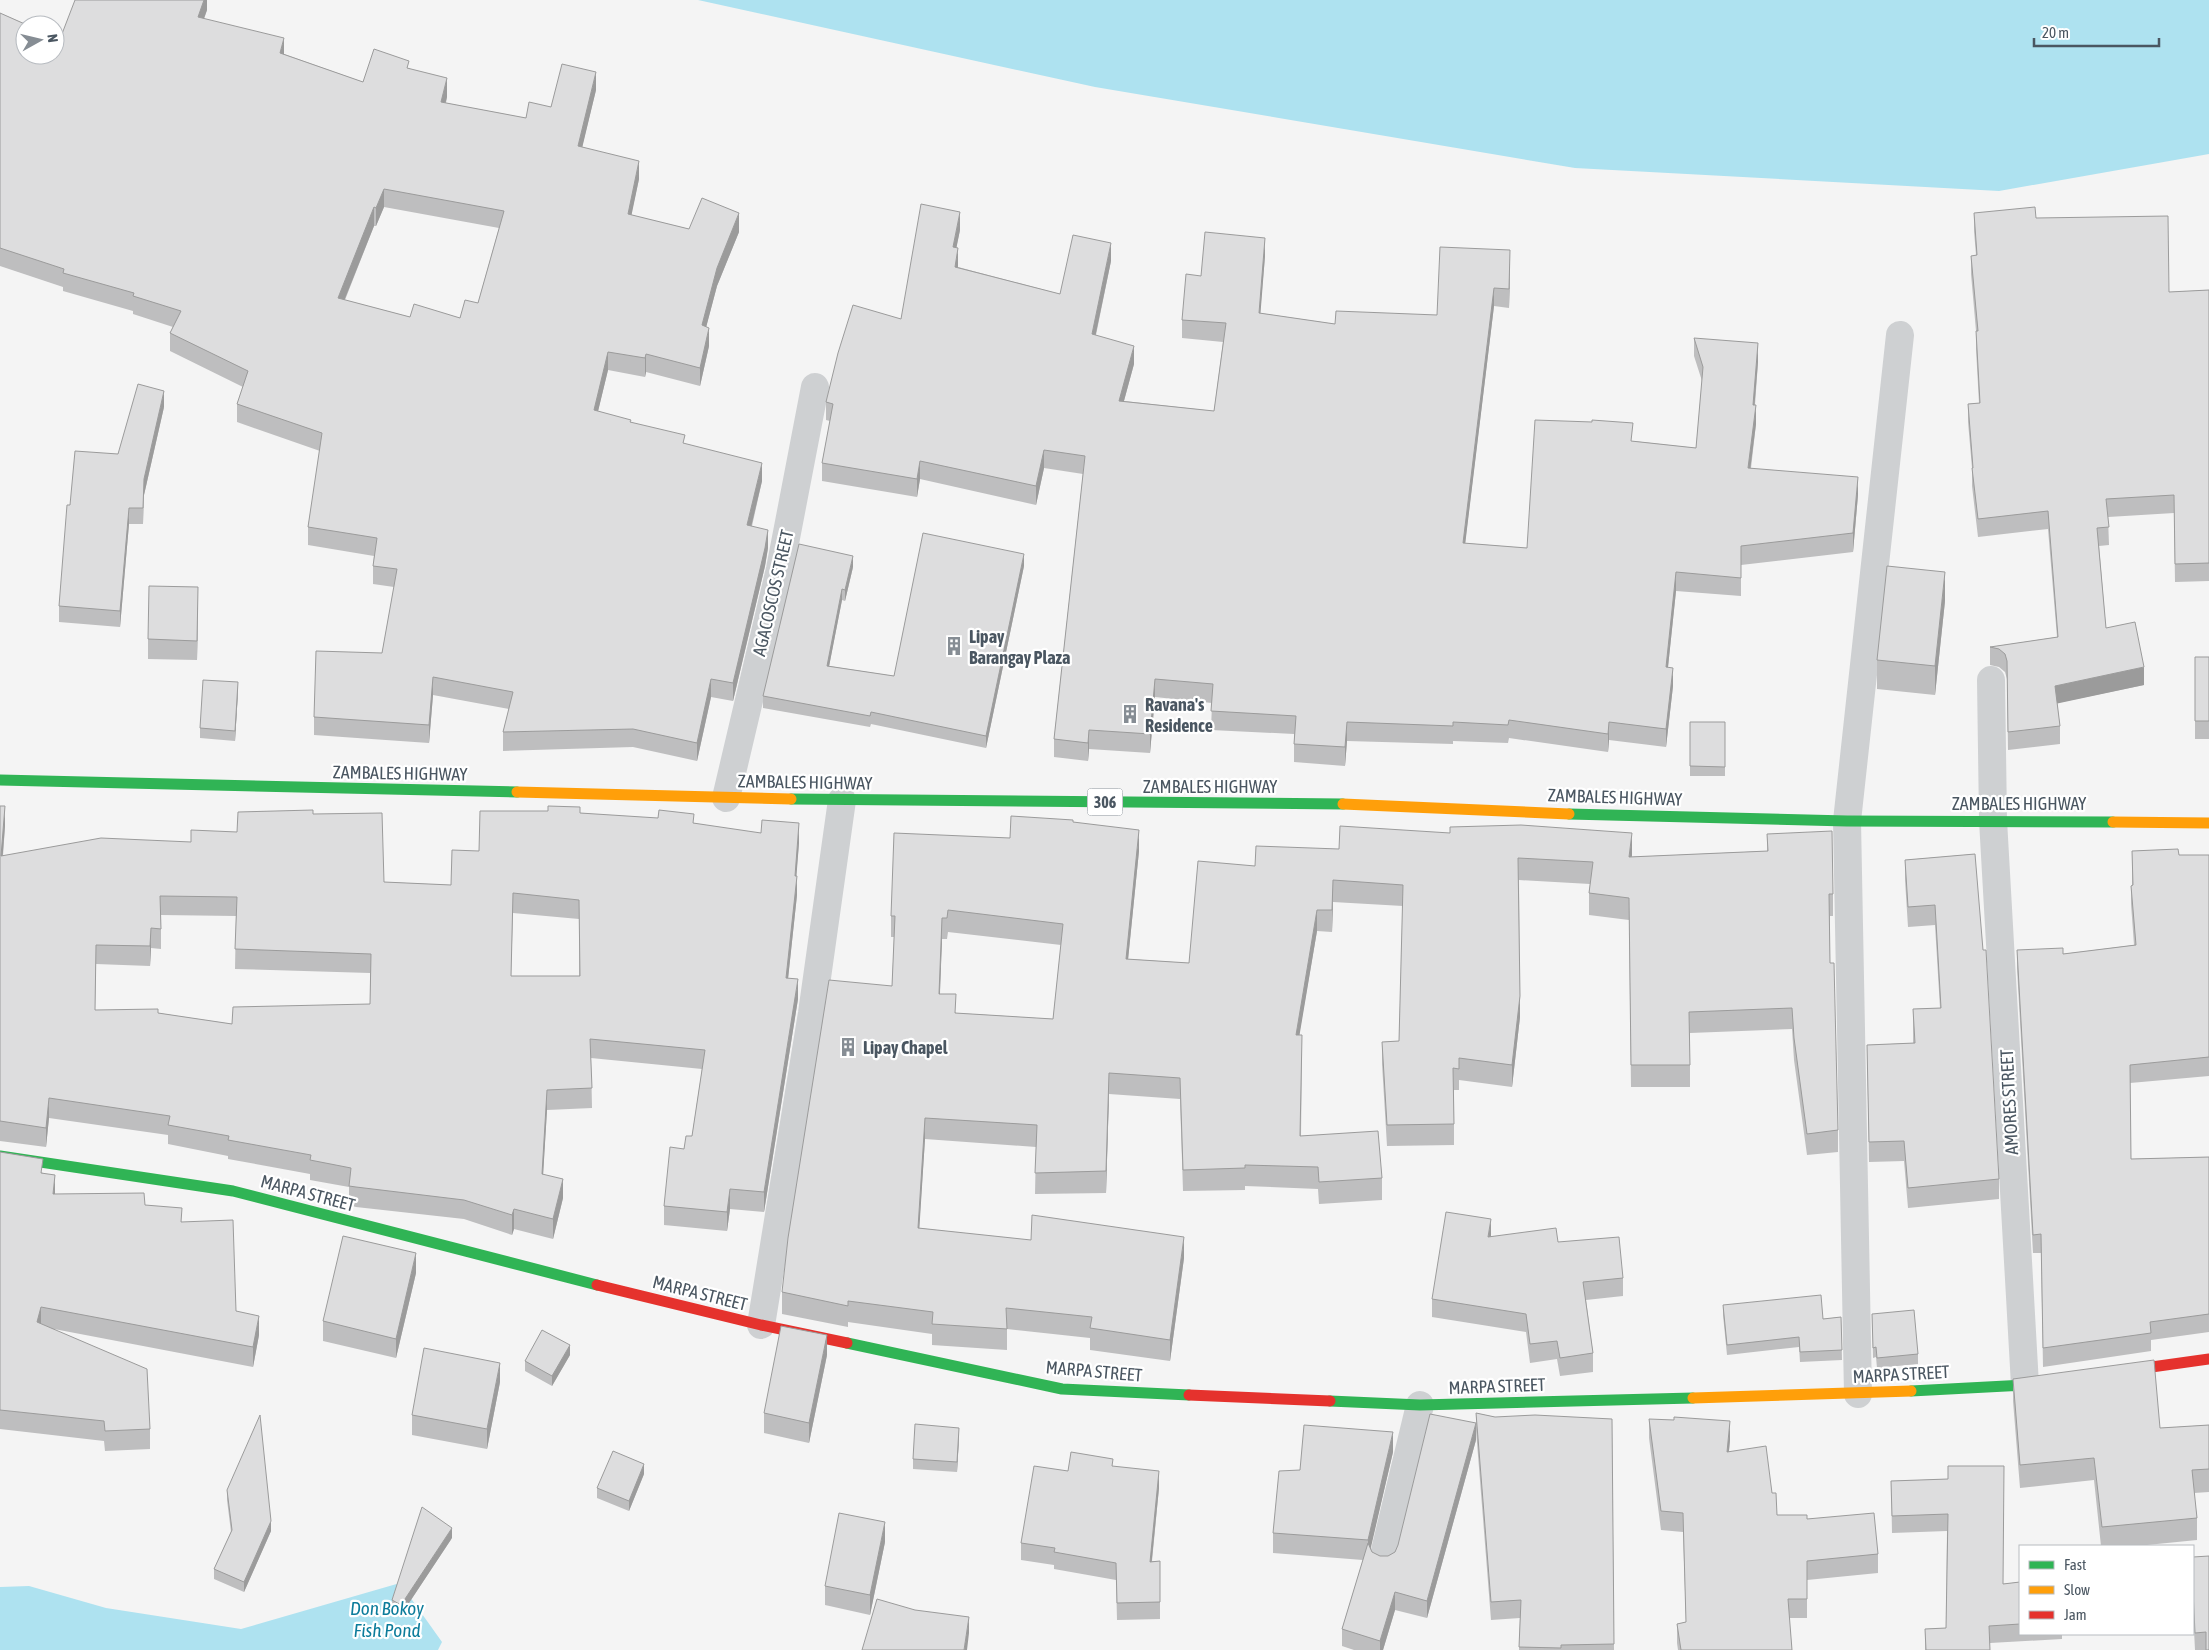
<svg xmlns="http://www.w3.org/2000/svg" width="2209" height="1650" viewBox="0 0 2209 1650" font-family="'Asap Condensed',sans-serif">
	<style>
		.water { fill: #aee2f0 }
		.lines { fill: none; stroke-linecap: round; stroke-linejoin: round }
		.street { stroke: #ced0d2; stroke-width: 28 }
		.fast { stroke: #30b455; stroke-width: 11 }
		.slow { stroke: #ff9f0a; stroke-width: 11 }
		.jam { stroke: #e5322d; stroke-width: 11 }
		.wall { fill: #bebebf; fill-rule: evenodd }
		.shaded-wall { fill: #9b9b9b }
		.building { fill: #ddddde; stroke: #9b9b9b; fill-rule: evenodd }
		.labels { text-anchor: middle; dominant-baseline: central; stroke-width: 4.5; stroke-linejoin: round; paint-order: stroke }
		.shield { fill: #fff; stroke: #808990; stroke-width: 1 }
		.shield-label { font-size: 16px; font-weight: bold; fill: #4a5661 }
		.street-label { font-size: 18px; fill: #4a5661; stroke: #fff }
		.poi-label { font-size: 18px; font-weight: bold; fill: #4a5661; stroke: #fff; text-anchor: start }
		.water-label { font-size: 19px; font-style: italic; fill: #0c7c9b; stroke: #fff }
	</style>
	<rect width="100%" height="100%" fill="#f4f4f4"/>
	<!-- water -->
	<path class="water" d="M698,0H2209V154L1999,191L1575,168L1095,87Z
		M400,1583L442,1642L438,1650H0V1587L29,1586L106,1608L241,1629Z"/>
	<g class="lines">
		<!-- street -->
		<path class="street" d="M1991,680L1993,820L2025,1385
			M726,798L780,569L815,387
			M761,1325L812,1013L842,800
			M1858,1394L1847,821L1900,335
			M1383,1559L1420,1405"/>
		<!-- fast -->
		<path class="fast" d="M0,780L517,792
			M791,799L1343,804
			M1569,814L1847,821L2113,822
			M0,1156L233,1191L597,1285
			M847,1343L1062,1389L1189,1395
			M1911,1391L2025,1385L2049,1381
			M1330,1401L1420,1405L1693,1398"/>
		<!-- slow -->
		<path class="slow" d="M517,792L791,799
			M1343,804L1569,814
			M2113,822L2209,823
			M1693,1398L1911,1391"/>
		<!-- jam -->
		<path class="jam" d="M597,1285L761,1325L847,1343
			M2116,1372L2209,1359
			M1189,1395L1330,1401"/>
	</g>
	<!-- wall -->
	<path class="wall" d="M207,0V10L204,19L284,54L363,82L409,68L447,97L446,103L526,118L551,107L596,90L582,147L639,179L631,215L689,229L739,232L717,286L706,327L709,346L700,386L646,372L645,377L608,370L598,411L631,422L685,444L762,481L752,526L768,548L765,566L733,701L711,697L697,761L633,747L503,751V732L509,709L433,695L429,743L314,735V717L382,653L394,587L373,584V566L374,556L308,545V527L320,451L237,422V404L243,387L170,351V333L173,327L133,314V311L63,291V287L0,266V13L60,39ZM384,207L499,228L478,303L460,318L410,317L345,300L374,226H376Z
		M1974,213L2036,218L2169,292L2209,290V581L2175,582L2174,513L2108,517L2109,545L2099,546L2106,628L2144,685L2057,703L2060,726V744L2008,750L2007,679L2005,672L1999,667L1990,665V647L2057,637L2048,529L1978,537L1972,486V468L1968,422V404L1979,403L1976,349V331L1971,274V256L1976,255L1974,231Z
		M960,230L956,248L958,267L1060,294L1111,261L1096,335L1134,364L1124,401L1214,411L1223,342L1182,338V320L1201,276L1265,256L1260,313L1335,324L1437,315L1510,269L1509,308L1494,306L1465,543L1527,548L1633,441L1696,448L1702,381L1694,356V338L1758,362L1755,405L1756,424L1751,468L1858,495L1853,552L1741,565V596L1676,591L1668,667L1673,686L1666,747L1609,740L1608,752L1509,738L1508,743L1453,741V744L1347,741L1345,766L1294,762V734L1211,730L1212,703L1155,697L1150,753L1089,749L1088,761L1054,757V739L1083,474L1044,468L1036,505L920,479L917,497L822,481V463L830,421L826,420V402L901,319Z
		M164,407L144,495L143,524H129L120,627L59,622V606L70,505L118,454Z
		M1024,566L986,748L871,724L870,727L763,708V696L853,567L845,601L842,600L829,666L894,676Z
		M1945,601L1935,695L1877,689V660Z
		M198,607L197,660L148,659V639Z
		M2195,657H2209V739H2195Z
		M238,692L235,741L200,738V728Z
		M1690,722H1725V776H1690Z
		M0,806L5,826L3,856L191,842L237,832L313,814L384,882L451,885L479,851L580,813L694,823L799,843L796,876L797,895L788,978L798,999L764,1212L730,1209L727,1231L664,1225V1206L684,1149L692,1136L702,1069L591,1058L592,1108L547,1110L543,1174L563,1198L553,1239L514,1229L512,1235L464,1219L356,1207L349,1205V1187L310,1180V1174L228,1159V1156L168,1144V1135L49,1118L46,1147L0,1141ZM513,913L579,919V976H511ZM161,915L236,916L235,969L370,973V1004L232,1024L158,1013L95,1010L96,964L150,966L151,948L161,949Z
		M1073,822L1139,851L1128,959L1189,963L1255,866L1339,849L1632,855L1631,857L1767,851V834L1833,894V916H1830V963L1838,1130V1152L1807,1155L1794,1060L1792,1029L1690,1033V1087H1631L1629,920L1589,915V893L1590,884L1519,880L1520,1017L1512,1087L1459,1080V1090H1454V1145L1387,1146L1382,1064V1042L1399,1041L1403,906L1333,902L1332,932L1317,931L1299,1035L1302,1057L1301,1136L1382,1178V1200L1319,1204L1318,1189L1245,1186V1190L1183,1191L1180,1099L1109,1094L1106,1193L1035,1194L1036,1147L925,1139L919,1228L1184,1258L1170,1361L1090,1350V1338L1007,1329V1350L932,1345V1334L848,1322V1327L782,1314V1292L892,986L894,937H891V916L1010,838ZM948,932L1061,945L1053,1019L956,1013L940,994L942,939H947Z
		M2132,851L2179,855H2209V1076L2130,1083L2131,1159L2209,1157V1332L2151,1340V1351L2043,1367L2041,1253H2033L2017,968V950L2063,954L2134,945L2131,904V886L2132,885Z
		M1975,854L1999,1179V1199L1908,1208L1904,1161L1869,1162L1867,1045L1913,1043V1009L1940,1008L1935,925L1908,927L1905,880V860Z
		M0,1152L43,1173L55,1194L145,1205L182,1222L236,1311L259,1335L253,1367L54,1329L150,1429V1449L105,1451L104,1441L0,1429Z
		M1491,1237L1623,1278V1296L1586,1300L1593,1353V1372L1560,1376L1557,1359L1530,1363L1526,1332L1432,1317V1299Z
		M416,1273L396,1358L323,1341V1321Z
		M1723,1305L1823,1319L1841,1317L1842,1360L1800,1362L1799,1347L1727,1355L1723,1315Z
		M1872,1314L1918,1354V1364L1877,1368L1876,1357L1873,1358Z
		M570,1355L552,1386L525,1371V1361Z
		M827,1355L809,1443L764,1433V1413Z
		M2013,1379L2160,1428L2209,1425V1492L2194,1493L2197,1518V1540L2137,1546H2101L2094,1480L2020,1488L2013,1401Z
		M500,1382L487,1449L412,1435V1415Z
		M1476,1413L1495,1417L1612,1419L1614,1650H1519L1520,1618L1491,1620L1476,1430Z
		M1649,1419L1730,1440L1729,1451L1772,1493L1777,1515L1807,1519L1878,1554V1573L1807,1580V1618H1789L1792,1650H1678L1677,1643V1624L1686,1622L1683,1532L1661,1530L1649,1438Z
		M959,1438L957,1472L913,1469V1459Z
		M1476,1440L1427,1618L1395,1610L1383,1650H1354L1342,1646V1629L1363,1560L1273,1553V1533L1300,1470L1393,1452L1370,1549L1372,1552L1380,1556H1388L1395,1552Z
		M1113,1467L1159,1488L1152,1561H1160V1619L1117,1620L1116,1580L1054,1569V1565L1021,1560V1543L1068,1471Z
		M644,1474L629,1511L597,1498V1488Z
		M1948,1479L2003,1584L2020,1582V1634H2062V1639L1990,1643V1650H1925V1629L1946,1628L1947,1531L1892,1533L1891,1481Z
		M227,1490L271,1531L244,1592L214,1579V1569L231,1532L227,1500Z
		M452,1538L401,1615L392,1610V1600Z
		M885,1542L870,1615L825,1605V1586Z
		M2193,1557L2209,1650H2195L2193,1611Z"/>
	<!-- shaded-wall -->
	<path class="shaded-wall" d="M204,0H207V10L198,35V17Z
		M284,38V57L280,53Z
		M596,72V90L578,165V146Z
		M447,78V97L441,120V102Z
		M639,161V179L628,232V214Z
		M384,189V207L376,226V208Z
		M374,207V226L338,316V298Z
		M960,212V230L953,265V247Z
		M739,213V232L717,286L702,343V325L717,268Z
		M1265,238V256L1259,332V313Z
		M1111,243V261L1092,352V334Z
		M958,248V266L955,285V267Z
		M1510,250V269L1509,308V289Z
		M1494,288V306L1463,562V543Z
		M709,328V346L700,386V368Z
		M1758,343V362L1753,423V405Z
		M1134,346V364L1119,419V401Z
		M608,352V370L594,428V410Z
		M646,354V372L645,377V358Z
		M164,391V407L144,495L143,524L144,479Z
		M1756,405V424L1748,486V468Z
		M1044,450V468L1036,505V486Z
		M920,461V479L917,497V479Z
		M762,463V481L747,544V525Z
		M1858,477V495L1853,552V533Z
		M129,508V524L120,627V611Z
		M768,530V548L765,566L733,701V683Z
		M1024,554V566L986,748V736Z
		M853,556V567L845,601V590Z
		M1676,572V591L1666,686V667Z
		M1945,572V601L1935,695V666Z
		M198,587V607L197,660V641Z
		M842,589V600L827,677V666Z
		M2144,667V685L2055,704V686Z
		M1673,668V686L1666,747V729Z
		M433,677V695L429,743V725Z
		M711,679V697L697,761V743Z
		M1155,679V697L1150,753V734Z
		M238,682V692L235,741V731Z
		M1347,722V741L1345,766V747Z
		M1609,722V740L1608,752V734Z
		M1089,730V749L1088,761V743Z
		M5,806V826L1,876V856Z
		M799,823V843L795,895V876Z
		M1139,830V851L1126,980V959Z
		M1632,833V855L1629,879V857Z
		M797,876V895L786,998V978Z
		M1333,880V902L1332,932V910Z
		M1317,910V931L1296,1056V1035Z
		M942,918V939L939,1015V994Z
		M151,928V948L150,966V946Z
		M798,979V999L764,1212V1192Z
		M1520,996V1017L1512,1087V1065Z
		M1109,1073V1094L1106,1193V1171Z
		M547,1090V1110L542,1193V1174Z
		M49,1098V1118L46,1147V1128Z
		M925,1118V1139L918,1250V1228Z
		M55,1175V1195L53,1194Z
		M563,1179V1198L553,1239V1219Z
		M730,1189V1209L727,1231V1212Z
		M514,1209V1229L512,1235V1215Z
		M1491,1219V1237H1488Z
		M1184,1237V1258L1170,1361V1340Z
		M416,1253V1273L396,1358V1339Z
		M41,1307V1327L37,1322Z
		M259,1316V1335L253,1367V1347Z
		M827,1335V1355L809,1443V1423Z
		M570,1345V1355L552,1386V1376Z
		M500,1363V1382L487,1449V1429Z
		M1730,1421V1440L1727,1470V1452Z
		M1476,1423V1440L1427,1618V1601Z
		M959,1428V1438L957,1472V1462Z
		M1393,1432V1452L1368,1560V1540Z
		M644,1464V1474L629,1511V1501Z
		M1159,1471V1488L1150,1578V1562Z
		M271,1521V1531L244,1592V1582Z
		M885,1522V1542L870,1615V1595Z
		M452,1528V1538L401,1615V1605Z
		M1395,1592V1610L1383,1650H1380V1641Z
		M969,1617V1633L967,1650H964Z"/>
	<!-- building -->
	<path class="building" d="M75,0H204L198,17L284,38L280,53L363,82L374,49L409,61L407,68L447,78L441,102L526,118L529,102L551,107L562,64L596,72L578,146L639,161L628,214L689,229L702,198L739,213L717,268L702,325L709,328L700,368L646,354L645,358L608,352L594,410L631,420L630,422L685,435L683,443L762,463L747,525L768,530L765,548L733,683L711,679L697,743L633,729L503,732L513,692L433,677L429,725L314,717L316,651L382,653L397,569L373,566L377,538L308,527L322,433L237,404L248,371L170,333L181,311L133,296L134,293L63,273L64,269L0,248V13L27,25H25V55H55V37L60,39ZM384,189L504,211L478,303L465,300L460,318L414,304L410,317L338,298L374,207L376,208Z
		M921,204L960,212L953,247L958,248L955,267L1060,294L1073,235L1111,243L1092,334L1134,346L1119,401L1214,411L1226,323L1182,320L1186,274L1201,276L1205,232L1265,238L1259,313L1335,324L1336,311L1437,315L1440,247L1510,250L1509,289L1494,288L1463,543L1527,548L1535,420L1592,422V420L1633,423L1631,441L1696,448L1703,367L1694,338L1758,343L1753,405H1756L1748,468L1858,477L1853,533L1741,546V578L1676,572L1666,667L1673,668L1666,729L1609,722L1608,734L1509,720L1508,725L1453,722V726L1347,722L1345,747L1294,744L1296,716L1211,711L1213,684L1155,679L1150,734L1089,730L1088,743L1054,739L1085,456L1044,450L1036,486L920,461L917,479L822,463L833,404L826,402L838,353L853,305L901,319Z
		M2035,207L2036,218L2168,216L2169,292L2209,290V563L2175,564L2174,495L2106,499L2109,527L2097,528L2106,628L2135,622L2144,667L2055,686L2060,726L2008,732L2007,661L2005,654L1999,649L1990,647L2058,637L2048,511L1978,519L1972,468H1973L1968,404L1980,403L1976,331H1978L1971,256L1977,255L1974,213Z
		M138,384L164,391L144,479L143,508H129L120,611L59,606L67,505H70L75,451L118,454Z
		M923,533L1024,554L986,736L871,712L870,716L763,696L799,544L853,556L845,590L842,589L827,666L894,676Z
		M1887,566L1945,572L1935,666L1877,660Z
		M149,586L198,587L197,641L148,639Z
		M2195,657H2209V721H2195Z
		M203,680L238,682L235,731L200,728Z
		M1690,722H1725V767L1690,766Z
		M0,806H5L1,856L101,838L191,842V830L237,832L238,812L313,810V814L382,813L384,882L451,885L452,850L479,851L480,811H548V806L580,807V813L658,818L659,810L694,814L693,823L761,833L762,820L799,823L795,876H797L786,978L798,979L764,1192L730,1189L727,1212L664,1206L670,1147L684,1149L686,1136H692L705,1050L590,1039L592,1088L547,1090L542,1174L563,1179L553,1219L514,1209L512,1215L464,1200L356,1187L349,1186L351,1168L310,1160L311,1155L228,1140L229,1136L168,1125L170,1116L49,1098L46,1128L0,1121ZM513,893L579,900L580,976H511ZM160,896L237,897L235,949L371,954L370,1004L233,1007L232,1024L158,1013V1009L95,1010L96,945L150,946L151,928L161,929Z
		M1011,816L1073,820V822L1139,830L1126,959L1189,963L1198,861L1255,866L1256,846L1339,849L1340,826L1450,833V827L1521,825L1632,833L1629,857L1768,851L1767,834L1832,831L1833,894H1829L1830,963H1834L1838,1130L1807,1134L1794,1038L1792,1008L1689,1012L1690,1065H1631L1629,898L1589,893L1593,862L1518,858L1520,996L1512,1065L1459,1058V1069L1453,1068L1454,1124L1387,1125L1382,1042L1399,1041L1403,885L1333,880L1332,910H1317L1296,1035H1302L1300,1136L1378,1131L1382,1178L1319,1182L1318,1167L1245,1165V1168L1183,1170L1180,1078L1109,1073L1106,1171L1035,1173L1037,1125L925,1118L918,1228L1031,1240L1032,1215L1184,1237L1170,1340L1090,1328L1092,1317L1006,1308L1007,1329L932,1324L933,1312L848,1301V1306L782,1292L788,1238L829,980L892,986L895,916H891L894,833L1010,838ZM948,910L1063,924L1053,1019L955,1013L956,994H939L942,918H947Z
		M2178,849L2179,855H2209V1057L2130,1065L2131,1159L2209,1157V1314L2150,1322L2151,1333L2043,1348L2041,1234L2033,1235L2017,950L2063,948V954L2136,945L2131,886L2133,885L2132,851Z
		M1975,854L1983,950H1986L1999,1179L1908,1188L1904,1141L1869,1142L1867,1045L1915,1043L1913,1009L1941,1008L1935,905L1908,907L1905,860Z
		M0,1152L43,1159L41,1173L55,1175L53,1194L144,1193L145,1205L182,1208L181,1222L233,1220L236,1311L259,1316L253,1347L41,1307L37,1322L147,1369L150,1429L105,1431L104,1421L0,1410Z
		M1446,1212L1491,1219L1488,1237L1556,1228L1558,1242L1619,1237L1623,1278L1583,1282L1593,1353L1560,1358L1557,1341L1530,1344L1526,1314L1432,1299Z
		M343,1236L416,1253L396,1339L323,1321Z
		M1821,1295L1823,1319L1841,1317L1842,1350L1800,1352L1799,1337L1727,1345L1723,1305Z
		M1914,1310L1918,1354L1877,1358L1876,1347L1873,1348L1872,1314Z
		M781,1326L827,1335L809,1423L764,1413Z
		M542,1330L570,1345L552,1376L525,1361Z
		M424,1348L500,1363L487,1429L412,1415Z
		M2154,1360L2160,1428L2209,1425V1469L2192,1470L2197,1518L2102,1527L2094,1458L2020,1465L2013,1379Z
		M1476,1413L1495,1417L1535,1415L1612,1419L1614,1644L1561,1645V1648L1519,1647L1521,1600L1491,1602Z
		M1430,1414L1476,1423L1427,1601L1395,1592L1380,1641L1342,1629L1368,1543L1372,1552L1380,1556H1388L1395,1552L1398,1545Z
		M260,1415L271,1521L244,1582L214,1569L232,1530L227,1490Z
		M1674,1417L1730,1421L1727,1452L1766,1446L1772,1493H1776L1777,1515H1807V1519L1874,1513L1878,1554L1807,1561V1599H1788L1792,1650H1681L1677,1624L1686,1622L1683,1513L1661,1511L1649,1419L1674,1420Z
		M915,1424L959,1428L957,1462L913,1459Z
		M1304,1425L1393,1432L1368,1540L1273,1533L1279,1471L1300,1470Z
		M613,1451L644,1464L629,1501L597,1488Z
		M1071,1452L1113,1459L1112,1466L1159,1471L1150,1562L1160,1561V1602L1117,1603L1116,1563L1054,1552L1055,1548L1021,1543L1034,1466L1068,1471Z
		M1948,1466H2004L2003,1584L2020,1582V1624L1989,1626L1990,1650H1926L1925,1629L1946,1628L1948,1514L1892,1516L1891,1481L1948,1479Z
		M422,1507L452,1528L401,1605L392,1600Z
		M839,1513L885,1522L870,1595L825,1586Z
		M2209,1556V1650H2206V1632L2195,1633L2193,1591V1557Z
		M877,1599L915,1610L969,1617L964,1650H862Z"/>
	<!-- icons -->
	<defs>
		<g id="building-bare" transform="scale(1.5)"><path d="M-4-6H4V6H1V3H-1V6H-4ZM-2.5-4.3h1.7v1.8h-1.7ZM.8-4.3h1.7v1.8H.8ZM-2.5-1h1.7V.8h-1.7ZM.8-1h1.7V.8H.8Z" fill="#868d94" stroke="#fff" stroke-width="2.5" paint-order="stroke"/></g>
	</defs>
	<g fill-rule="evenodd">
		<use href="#building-bare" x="954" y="646"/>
		<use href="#building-bare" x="1130" y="714"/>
		<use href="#building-bare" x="848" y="1047"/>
	</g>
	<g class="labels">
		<!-- shield labels -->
		<rect class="shield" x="1087.5" y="788.5" width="35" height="27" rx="4"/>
		<g class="shield-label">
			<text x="1105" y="802">306</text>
		</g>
		<!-- street labels -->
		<g class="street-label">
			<text transform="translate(773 593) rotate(-77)">AGACOSCOS STREET</text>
			<text transform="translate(400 773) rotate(1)">ZAMBALES HIGHWAY</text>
			<text transform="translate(805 782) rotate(1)">ZAMBALES HIGHWAY</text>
			<text x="1210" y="786">ZAMBALES HIGHWAY</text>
			<text transform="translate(1615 797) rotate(2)">ZAMBALES HIGHWAY</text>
			<text x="2019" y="803">ZAMBALES HIGHWAY</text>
			<text transform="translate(2009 1102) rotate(-93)">AMORES STREET</text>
			<text transform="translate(308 1193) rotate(15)">MARPA STREET</text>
			<text transform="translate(700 1293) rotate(14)">MARPA STREET</text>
			<text transform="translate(1094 1371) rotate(5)">MARPA STREET</text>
			<text transform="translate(1901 1374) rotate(-3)">MARPA STREET</text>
			<text transform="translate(1497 1386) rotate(-2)">MARPA STREET</text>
		</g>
		<!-- poi labels -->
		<g class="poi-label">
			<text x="969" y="636">Lipay<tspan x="969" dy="21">Barangay Plaza</tspan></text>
			<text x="1145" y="704">Ravana's<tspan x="1145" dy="21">Residence</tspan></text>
			<text x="863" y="1047">Lipay Chapel</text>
		</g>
		<!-- water labels -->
		<g class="water-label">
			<text x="387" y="1608">Don Bokoy<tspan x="387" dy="22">Fish Pond</tspan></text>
		</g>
	</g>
	<!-- legend -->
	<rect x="2019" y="1545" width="175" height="90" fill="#ffffff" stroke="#b7bbc0"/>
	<rect x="2029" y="1561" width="25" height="8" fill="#30b455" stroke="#b7bbc0"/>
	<text x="2064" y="1570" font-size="15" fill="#4a5661">Fast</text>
	<rect x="2029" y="1586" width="25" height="8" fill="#ff9f0a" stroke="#b7bbc0"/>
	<text x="2064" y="1595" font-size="15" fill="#4a5661">Slow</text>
	<rect x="2029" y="1611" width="25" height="8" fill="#e5322d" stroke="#b7bbc0"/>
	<text x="2064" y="1620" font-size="15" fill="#4a5661">Jam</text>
	<!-- north arrow -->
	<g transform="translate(40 40) rotate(82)"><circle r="24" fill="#ffffff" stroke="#b7bbc0"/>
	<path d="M0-4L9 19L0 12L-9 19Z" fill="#868d94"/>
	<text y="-8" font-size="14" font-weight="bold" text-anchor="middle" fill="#4a5661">N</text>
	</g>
	<!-- scale -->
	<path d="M2034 38v8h125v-8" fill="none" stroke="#4a5661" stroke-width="2.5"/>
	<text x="2042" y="38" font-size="15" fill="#4a5661" stroke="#ffffff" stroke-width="4" paint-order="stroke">20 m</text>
</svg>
